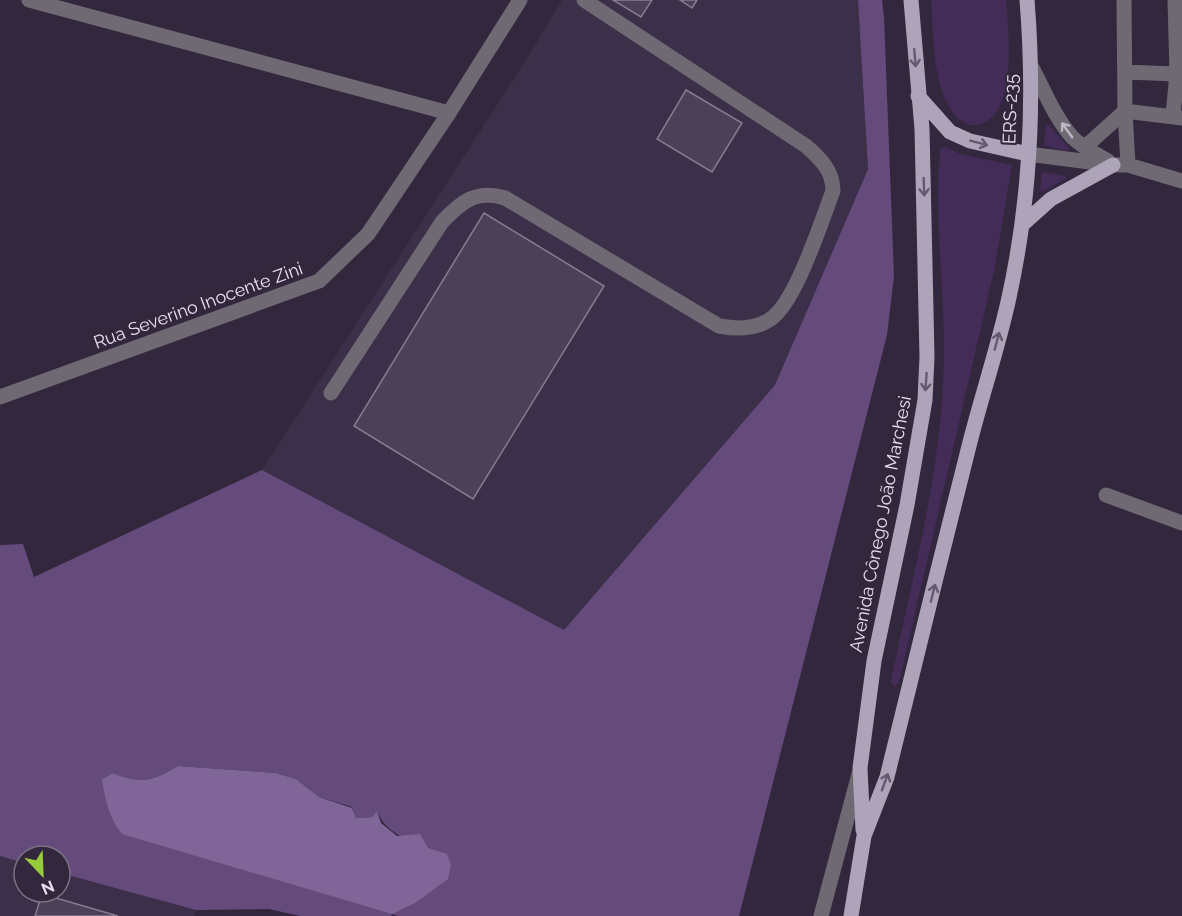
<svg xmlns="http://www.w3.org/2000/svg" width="1182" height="916" viewBox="0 0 1182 916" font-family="Raleway,sans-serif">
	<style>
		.built { fill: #3c2f49 }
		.green { fill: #432c57 }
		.forest { fill: #654b7c; fill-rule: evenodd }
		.water { fill: #806599 }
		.building { fill: #4b4056; stroke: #877b94; stroke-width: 1.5 }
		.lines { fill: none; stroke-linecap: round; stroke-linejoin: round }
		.minor { stroke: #6e6973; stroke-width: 15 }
		.major { stroke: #aea4ba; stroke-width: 15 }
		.oneway { stroke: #64596e }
		.oneway2 { stroke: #bdb7c4 }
		.labels { text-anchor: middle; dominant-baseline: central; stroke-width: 4.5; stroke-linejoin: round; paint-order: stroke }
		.street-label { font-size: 18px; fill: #e8e1ef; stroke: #32273c }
	</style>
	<rect width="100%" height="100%" fill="#32273c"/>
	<!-- built -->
	<path class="built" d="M562,0H858L868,168L775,385L564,630L262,470L531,52Z
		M0,856L24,863V892H60V873L196,910L194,916H0Z"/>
	<!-- green -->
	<path class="green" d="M931,0H1006C1009,28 1016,105 987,121C982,125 975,125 969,125C931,109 934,35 931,0Z
		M1046,124L1049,125L1069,148V150L1065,151L1044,145Z
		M945,147L961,154L1012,165L994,271L904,661L899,682L895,687L891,682L892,676C912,579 938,483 943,384C948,306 933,229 940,151L941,148Z
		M1042,172L1065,176L1067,178L1042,192L1040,190Z"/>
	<!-- forest -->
	<path class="forest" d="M858,0H882L884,17L894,276L887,335L739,916H398L392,914L391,916H300L269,909L196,910L60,873V856H24V863L0,856V545L23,544L34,577L262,470L564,630L775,385L868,169ZM178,766L276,773L296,779L319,797L352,807L356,818L372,817L377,811C386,833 407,840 428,848L102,779L113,773C142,785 152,781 178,766Z"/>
	<!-- water -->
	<path class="water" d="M178,766L276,773L296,779L319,797L352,808L356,818L372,817L377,811L381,823L397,836L420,834L428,848L447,854L451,865L448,879L415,903L392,914L122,834C109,818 105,800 102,779L113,773C142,785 152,781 178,766Z"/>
	<!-- building -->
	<path class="building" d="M613,0H652L641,17Z
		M680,0H697L692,8Z
		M686,90L742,123L712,172L657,139Z
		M484,213L604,286L473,499L354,426Z
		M42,894L118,916H35Z"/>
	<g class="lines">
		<!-- minor -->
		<path class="minor" d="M29,0L449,113
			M1124,0L1125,111L1128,165
			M1031,66C1044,89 1054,117 1072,137C1082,147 1096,154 1108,161
			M1125,72L1177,74L1175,0
			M1173,115L1177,74H1182
			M1085,147L1125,111L1182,118
			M1028,154L1113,165H1128L1182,181
			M331,393L442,222C461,202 476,189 505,198L719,326C736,329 754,330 769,320C795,305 821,222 833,191C833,171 821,159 806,146L584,0
			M0,397L319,281L368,234L449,113L520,0
			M1106,495L1182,523
			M821,916L859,774"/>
		<!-- major -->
		<path class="major" d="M918,96L950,132L970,141L1028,154
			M1023,224L1051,199L1113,165
			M863,830L860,768L874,661L907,505L925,400L927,357L922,129L911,0
			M851,916L864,836L887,777C914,667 941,556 969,446C981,398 997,351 1008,302C1030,204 1035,100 1027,0"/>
	</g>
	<!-- one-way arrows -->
	<defs><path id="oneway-shaft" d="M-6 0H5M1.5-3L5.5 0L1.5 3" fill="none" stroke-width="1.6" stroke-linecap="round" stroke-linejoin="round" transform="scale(1.5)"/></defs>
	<g class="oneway">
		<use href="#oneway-shaft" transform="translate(915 58) rotate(85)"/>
		<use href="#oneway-shaft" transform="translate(979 143) rotate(15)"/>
		<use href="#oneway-shaft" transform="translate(924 187) rotate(88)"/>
		<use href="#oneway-shaft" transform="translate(997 341) rotate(-75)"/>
		<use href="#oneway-shaft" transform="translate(926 382) rotate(94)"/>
		<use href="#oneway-shaft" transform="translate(933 593) rotate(-76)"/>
		<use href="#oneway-shaft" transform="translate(885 782) rotate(-70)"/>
	</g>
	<use class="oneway2" href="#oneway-shaft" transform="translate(1067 130) rotate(-126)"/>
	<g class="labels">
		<!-- street labels -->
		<g class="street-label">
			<text transform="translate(1010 109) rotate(-88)">ERS-235</text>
			<text transform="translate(198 305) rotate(-20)">Rua Severino Inocente Zini</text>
			<text transform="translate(880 524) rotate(-79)">Avenida Cônego João Marchesi</text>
		</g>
	</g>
	<!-- north arrow -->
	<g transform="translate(42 874) rotate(157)"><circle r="28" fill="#32273c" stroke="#7b7184" stroke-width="1.5"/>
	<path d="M0-4.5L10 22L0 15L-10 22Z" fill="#98cb38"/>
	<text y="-9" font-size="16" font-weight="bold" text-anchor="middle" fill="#e8e1ef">N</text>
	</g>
</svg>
